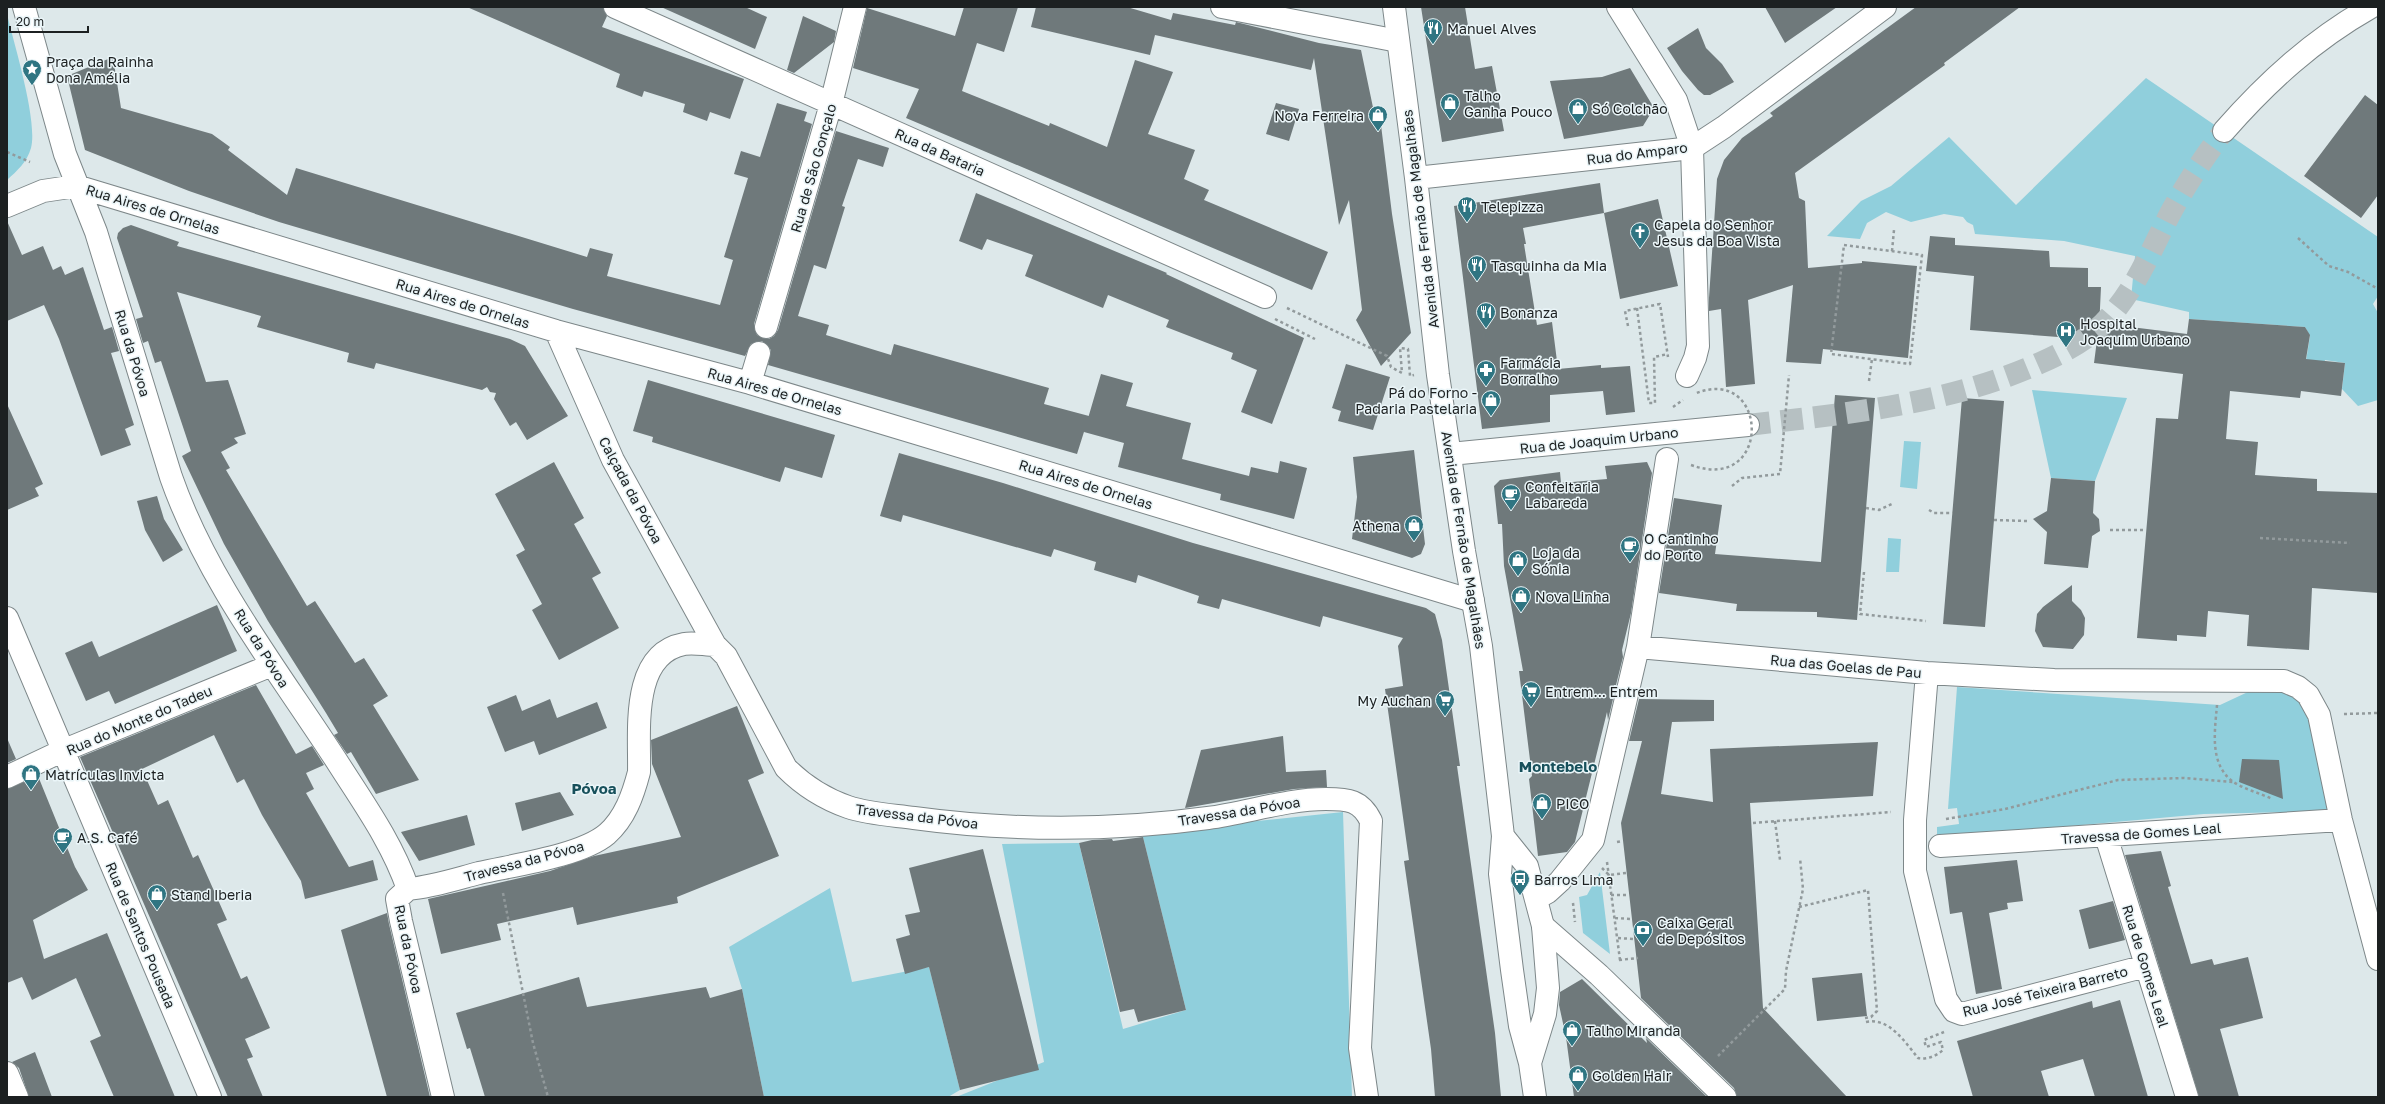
<svg xmlns="http://www.w3.org/2000/svg" width="2385" height="1104" viewBox="0 0 2385 1104" font-family="'Golos Text',sans-serif">
	<style>
		.green { fill: #90cfdc }
		.building { fill: #6f797b }
		.lines { fill: none; stroke-linecap: round; stroke-linejoin: round }
		.major-tunnel { stroke: #b6c0c2; stroke-width: 22; stroke-dasharray: 22 11; stroke-linecap: butt }
		.minor-casing { stroke: #7d8789; stroke-width: 24 }
		.major-casing { stroke: #7d8789; stroke-width: 24 }
		.path { stroke: #929a9c; stroke-width: 2.5; stroke-dasharray: 3 3; stroke-linecap: butt }
		.minor { stroke: #fff; stroke-width: 22 }
		.major { stroke: #fff; stroke-width: 22 }
		.path-bridge { stroke: #929a9c; stroke-width: 2.5; stroke-dasharray: 3 3; stroke-linecap: butt }
		.labels { text-anchor: middle; dominant-baseline: central; stroke-width: 3; stroke-linejoin: round; paint-order: stroke }
		.poi-label { font-size: 14px; fill: #1c2021; stroke: #eaf5f8; text-anchor: start }
		.street-label { font-size: 14px; fill: #1c2021; stroke: #eaf5f8 }
		.neighbourhood-label { font-size: 15px; font-weight: bold; fill: #17505b; stroke: #eaf5f8 }
	</style>
	<rect width="100%" height="100%" fill="#dde8ea"/>
	<!-- green -->
	<path class="green" d="M7,14C14,44 38,121 31,148C27,162 17,171 7,180Z
		M2146,78L2378,237V296L2373,304L2378,313V400L2358,406L2342,389L2345,363L2325,360L2321,388L2302,386L2310,336L2305,327L2189,319V312L2131,299L2135,256L2064,241L1975,234L1973,225L1967,222L1963,217L1944,214L1911,222L1886,212L1867,223L1860,239L1827,236L1861,201L1891,186L1949,137L2016,205Z
		M2032,390L2127,398L2095,481L2051,478Z
		M1904,441L1921,442L1917,489L1900,487Z
		M1888,538L1901,539L1899,572H1886Z
		M1957,687L2220,705L2250,691L2277,690L2296,697L2311,719L2330,811L2204,814L1937,838V827L1959,824L1957,808L1948,809Z
		M1343,812L1352,1097H956L1044,1062L1002,844L1079,843L1123,1029L1186,1010L1142,833Z
		M1600,872L1610,954L1583,933L1579,897L1587,895Z
		M830,888L852,982L929,967L960,1090L948,1097H764L742,989L729,947Z"/>
	<!-- building -->
	<path class="building" d="M467,7H603L607,16L602,27L744,79L730,119L710,112L707,121L683,112L685,104L644,91L642,97L616,87L620,74Z
		M661,7H745L767,17L755,49Z
		M964,7H1018L1004,52L977,43L962,91L1049,126L1050,123L1107,147L1135,60L1173,72L1148,134L1195,150L1184,179L1209,190L1204,200L1328,252L1312,290L906,118L919,89L853,68L867,8L955,36Z
		M1036,7H1127L1171,20L1173,13L1235,25L1236,22L1319,43L1361,50L1375,117H1380L1392,214L1411,333L1381,366L1356,320L1362,310L1349,200L1339,225L1314,58L1311,70L1155,35L1150,55L1031,27Z
		M1421,7H1465L1475,69L1492,66L1504,131L1442,142Z
		M1765,7H1837L1785,43Z
		M1916,7H2020L1944,63L1945,65L1795,173L1799,198L1805,201L1808,268L1862,263V261L1917,266L1908,358L1823,349L1821,364L1786,362L1793,285L1748,300L1755,384L1726,387L1721,309L1709,311V298L1717,179L1724,160L1742,138L1773,116L1770,113Z
		M803,16L836,31L834,42L794,73L787,70Z
		M1698,28L1706,48L1722,64L1734,82L1710,95H1704L1698,90L1682,71L1667,48Z
		M113,57L121,108L212,134L230,147L228,150L287,195L296,168L587,257L590,248L613,254L607,276L720,305L733,260L724,257L748,178L734,174L741,151L760,157L777,103L807,112L804,121L812,124L754,324L757,335L769,339L774,336L778,330L836,131L889,148L883,167L858,159L842,206L845,207L826,269L814,265L798,316L829,325L826,335L891,355L894,344L1049,388L1044,404L1089,416L1077,454L768,365L771,350L762,341L751,344L745,356L573,309L279,222L189,191L85,150L67,76Z
		M1630,68L1654,108L1643,126L1564,139L1550,81L1602,77Z
		M2365,95L2378,105V195L2361,218L2304,176Z
		M1276,103L1299,109L1289,141L1266,134Z
		M1600,183L1604,213L1523,228L1526,244H1524L1537,325L1552,322L1558,369L1601,365V368L1630,366L1635,412L1606,415L1603,391L1550,395V422L1482,429L1454,206Z
		M976,193L1167,273L1166,274L1304,338L1272,424L1241,412L1257,370L1231,359L1233,353L1166,327L1169,320L1108,295L1103,308L1025,276L1033,255L987,239L982,250L959,241Z
		M1658,199L1678,286L1620,299L1604,213Z
		M7,221L22,255L43,246L53,270L61,266L65,275L83,267L104,330L112,327L119,351L111,353L134,425L125,429L131,445L101,456L59,339L44,305L7,321Z
		M131,225L179,242L177,246L510,339L525,346L568,416L527,440L516,422L510,426L494,399L496,393L490,392L487,387L482,390L376,363L374,369L347,362L349,353L257,327L261,316L177,292L206,382L228,380L246,434L234,438L238,443L221,452L230,468L226,470L307,606L315,601L355,663L364,658L388,696L373,705L419,780L376,794L351,752L347,754L334,735L338,733L326,713L268,621L224,544L182,456L191,451L161,361L155,363L148,341L143,343L136,319L143,317L117,238L118,233L123,228Z
		M1930,236L1955,238V245L2049,251L2050,267L2088,268V287H2101L2099,329V323L2187,334L2189,319L2305,327L2310,335L2306,359L2345,363L2341,396L2301,391L2300,398L2230,391L2226,439L2258,442L2255,475L2317,479V491L2378,493V593L2312,588L2309,650L2247,646L2249,615L2208,611L2206,637L2177,635V641L2137,638L2156,418L2178,419L2183,374L2094,363L2097,340L1970,330L1974,276L1926,271Z
		M1346,364L1390,377L1373,430L1338,421L1341,411L1332,408Z
		M1101,374L1133,383L1126,406L1191,423L1182,459L1249,476L1251,467L1278,473L1280,461L1307,468L1294,519L1220,500L1221,494L1118,467L1124,443L1084,432Z
		M648,380L835,435L822,478L785,467L780,482L652,442L653,437L633,431Z
		M1835,395L1875,398L1857,620L1817,617V612L1736,611L1737,604L1659,593L1674,498L1722,505L1715,554L1821,562Z
		M1962,398L2004,401L1985,627L1943,624Z
		M7,404L43,484L35,488L39,496L7,510Z
		M1414,450L1425,544L1421,554L1412,558L1352,539L1357,497L1353,457Z
		M899,453L1003,483L1193,543L1426,608L1435,614L1442,640L1460,766H1457L1495,1033L1501,1097H1435L1431,1049L1404,861L1409,860L1385,689L1403,686L1398,646L1403,638L1323,616L1320,627L1222,599L1219,609L1197,603L1199,596L1138,575L1136,583L1094,570L1096,562L1054,549L1051,557L903,515L901,522L880,516Z
		M554,462L584,518L574,524L601,573L592,578L619,628L559,660L532,610L542,604L516,555L525,550L495,494Z
		M1647,462L1652,473L1631,613L1622,650L1623,657L1616,685H1614L1610,699H1613L1608,720L1607,712L1575,842L1567,852L1538,856L1529,779L1532,776L1519,671H1523L1504,566L1502,524H1498L1494,486L1500,480L1560,472L1561,483L1607,479L1605,466Z
		M2051,478L2095,481L2093,513L2099,519L2100,531L2092,536L2088,568L2044,564L2047,532L2033,519L2047,511Z
		M157,496L164,519L183,550L163,562L145,530L137,501Z
		M2072,585V601L2081,610L2085,618L2084,635L2073,649L2043,647L2035,631L2037,614L2043,607Z
		M217,605L237,651L115,704L109,691L86,701L65,653L92,641L99,657Z
		M256,685L296,754L312,746L324,765L306,773L314,789L306,793L349,867L373,860L378,880L305,899L301,881L262,815L244,779L237,783L214,735L142,769L158,805L168,800L193,858L198,855L227,920L217,924L241,979L247,976L270,1028L245,1039L253,1057L247,1059L263,1097H228L80,757Z
		M516,695L522,711L550,699L557,718L597,702L607,728L539,755L534,741L505,752L487,707Z
		M1639,699L1714,700V721L1672,722L1661,794L1713,802L1710,749L1878,742L1873,796L1750,803L1763,1008L1847,1097H1737L1734,1088L1641,998L1621,823L1642,741H1629Z
		M737,706L764,773L748,780L779,856L677,897L678,903L577,925L573,907L497,924L501,940L441,954L428,899L550,871L594,856L681,837L652,764L651,740Z
		M1283,736L1286,772L1326,770L1327,787L1294,789L1185,808L1201,750Z
		M7,738L16,759L7,763Z
		M2242,759L2279,760L2283,799L2239,782Z
		M38,776L75,867L88,890L33,920L44,959L107,933L175,1097H114L90,1041L101,1036L76,978L32,1000L22,977L7,983V789Z
		M560,792L574,815L522,831L515,803Z
		M467,815L475,845L419,861L401,832Z
		M1143,837L1186,1010L1138,1022L1134,1009L1120,1012L1079,843L1092,840L1112,839L1113,841Z
		M983,849L1039,1070L960,1090L929,967L905,974L896,939L910,935L905,915L920,912L909,868Z
		M2161,851L2171,886L2168,887L2191,964L2212,959L2214,965L2248,957L2263,1018L2220,1029L2239,1097H2199L2125,855Z
		M2017,860L2023,901L2007,903L2008,909L1989,913L2002,989L1976,994L1962,912L1950,914L1944,867Z
		M2113,901L2125,940L2089,949L2079,910Z
		M387,913L389,924L430,1097H387L341,930Z
		M1862,973L1867,1016L1817,1021L1812,978Z
		M579,977L587,1007L706,987L710,998L742,989L764,1097H485L470,1048L467,1049L456,1013Z
		M1582,979L1647,1043L1646,1038L1707,1097H1574L1566,1037L1559,1005L1560,992Z
		M2120,1000L2148,1097H2095L2083,1059L2041,1071L2049,1097H1973L1957,1041L2092,1001L2093,1008Z
		M35,1052L52,1097H29L19,1068L12,1062Z"/>
	<g class="lines">
		<!-- major-tunnel -->
		<path class="major-tunnel" d="M1748,425C1849,413 1946,405 2040,363C2067,351 2093,337 2112,314C2138,284 2153,246 2171,212C2187,183 2204,157 2224,131"/>
		<!-- minor casing -->
		<g class="minor-casing">
			<path id="minor" d="M24,7L65,154L96,232L171,477C207,580 277,669 336,760C362,801 392,842 408,889
				M615,7L1265,297
				M1222,7L1398,41
				M1618,7L1676,100L1692,148L1698,346L1695,358L1687,376
				M7,206L43,191L76,186L556,331L750,383L1473,601
				M766,327L831,104L855,7
				M556,331L613,460L715,645L726,656L786,768C803,785 825,799 848,807C869,814 892,815 914,818C1009,831 1113,831 1208,818C1247,813 1286,799 1326,799C1348,799 1361,800 1371,821L1360,1048L1367,1097
				M750,383L759,353
				M7,618L210,1097
				M1638,647L1927,673L2054,680L2284,681L2298,687L2308,695L2319,715L2341,820L2378,959
				M1927,673L1915,820V871L1946,999L1954,1011L1962,1014L2146,966
				M7,777L62,751L272,665
				M2106,836L2187,1097
				M1940,846L2341,820
				M408,889C432,887 456,879 479,873C514,865 581,856 607,834C625,818 633,795 639,772C640,732 630,654 684,644C694,642 705,645 715,645
				M408,889L397,899L401,921L443,1097
				M1537,898L1548,892L1560,881L1593,840L1638,647L1667,459
				M1543,926L1599,975L1725,1097
				M7,1073L17,1097"/>
		</g>
		<!-- major casing -->
		<g class="major-casing">
			<path id="major" d="M1394,7L1416,178L1438,375L1464,551L1481,646L1503,836L1500,874L1512,970L1520,1026L1530,1063L1535,1097
				M2224,131C2268,81 2313,40 2371,7
				M1416,178L1692,148L1724,127L1885,7
				M1450,454L1748,425
				M1503,836L1527,866L1543,926L1548,988L1545,1014L1530,1063"/>
		</g>
		<!-- path -->
		<path class="path" d="M7,152L30,162
			M2298,238L2329,266L2348,272L2378,289
			M1844,245L1922,255L1910,364L1831,354Z
			M1892,251L1894,230
			M1287,308L1387,356L1391,367L1402,373L1400,348L1408,349L1410,376L1414,375
			M1637,308L1649,403H1655L1654,357L1668,354
			M1275,319L1315,339
			M1628,326L1625,311L1660,304L1668,357
			M1869,381L1872,359
			M1673,407L1683,400
			M1732,486L1742,478L1780,474L1789,375
			M1866,508L1879,510L1894,503
			M1929,510L1934,513H1953
			M1994,520L2027,521
			M2110,530H2146
			M2260,538L2350,543
			M1864,572L1860,614L1926,621
			M2217,705C2215,730 2209,763 2232,781C2243,789 2260,793 2272,799
			M2344,714L2378,713
			M1946,819L2005,809L2118,780L2184,778L2233,782
			M1775,821L1780,860
			M1753,823L1891,812
			M1617,842L1622,841
			M1607,862L1620,960
			M1602,868L1609,875L1626,873
			M503,893L533,1043L548,1097
			M1611,895H1628
			M1573,903L1575,922
			M1799,907L1868,890L1877,1011L1871,1017L1865,1018
			M1615,918L1631,919
			M1618,938L1633,939
			M1619,960L1638,958
			M1866,1022C1889,1017 1905,1042 1918,1058C1927,1060 1936,1056 1943,1050L1941,1042L1926,1047L1924,1040L1944,1032
			M1718,1056L1785,989L1786,971L1803,889L1800,858"/>
		<!-- minor -->
		<use href="#minor" class="minor"/>
		<!-- major -->
		<use href="#major" class="major"/>
		<!-- path-bridge -->
		<path class="path-bridge" d="M1691,465C1774,495 1769,362 1694,394"/>
	</g>
	<!-- icons -->
	<defs>
		<g id="restaurant-pin" transform="scale(1)"><path d="M0 17L-7.5 6A9.5 9.5 0 1 1 7.5 6Z" fill="#2f7582" stroke="#eaf5f8"/><path d="M-5-6h1v4h1v-4h1v4h1v-4h1v5L-1.5 .5V6h-2V.5L-5-1ZM5-6V6H3V1.5H1.5Q1.5-4 5-6Z" fill="#fff"/></g>
		<g id="sight-pin" transform="scale(1)"><path d="M0 17L-7.5 6A9.5 9.5 0 1 1 7.5 6Z" fill="#2f7582" stroke="#eaf5f8"/><path d="M0-6L1.8-2.2L6-1.7L2.9 1.2L3.7 5.4L0 3.3L-3.7 5.4L-2.9 1.2L-6-1.7L-1.8-2.2Z" fill="#fff"/></g>
		<g id="shop-pin" transform="scale(1)"><path d="M0 17L-7.5 6A9.5 9.5 0 1 1 7.5 6Z" fill="#2f7582" stroke="#eaf5f8"/><path d="M-5-2.5h2.3a2.7 3.5 0 0 1 5.4 0H5L5.5 6h-11ZM-1.5-2.5h3a1.5 2.3 0 0 0-3 0Z" fill="#fff"/></g>
		<g id="church-pin" transform="scale(1)"><path d="M0 17L-7.5 6A9.5 9.5 0 1 1 7.5 6Z" fill="#2f7582" stroke="#eaf5f8"/><path d="M-1.2-6h2.4v3.5h3.3v2.4h-3.3V6h-2.4V-.1h-3.3v-2.4h3.3Z" fill="#fff"/></g>
		<g id="hospital-pin" transform="scale(1)"><path d="M0 17L-7.5 6A9.5 9.5 0 1 1 7.5 6Z" fill="#2f7582" stroke="#eaf5f8"/><path d="M-5-5h3v3.5h4V-5h3V5h-3V1.5h-4V5h-3Z" fill="#fff"/></g>
		<g id="pharmacy-pin" transform="scale(1)"><path d="M0 17L-7.5 6A9.5 9.5 0 1 1 7.5 6Z" fill="#2f7582" stroke="#eaf5f8"/><path d="M-2-6h4v4h4v4h-4v4h-4v-4h-4v-4h4Z" fill="#fff"/></g>
		<g id="cafe-pin" transform="scale(1)"><path d="M0 17L-7.5 6A9.5 9.5 0 1 1 7.5 6Z" fill="#2f7582" stroke="#eaf5f8"/><path d="M-5.5-4.5H6V0H3Q3 3.5 0 3.5H-2.5Q-5.5 3.5-5.5 0ZM3-3.2v2h1.7v-2ZM-6 4.5H4V6H-6Z" fill="#fff"/></g>
		<g id="supermarket-pin" transform="scale(1)"><path d="M0 17L-7.5 6A9.5 9.5 0 1 1 7.5 6Z" fill="#2f7582" stroke="#eaf5f8"/><path d="M-6-5.5h2.5l.6 2H6L4.5 2H-2.5L-4.4-4H-6ZM-1.5 3.2a1.3 1.3 0 1 0 .1 0ZM3 3.2a1.3 1.3 0 1 0 .1 0Z" fill="#fff"/></g>
		<g id="bus-pin" transform="scale(1)"><path d="M0 17L-7.5 6A9.5 9.5 0 1 1 7.5 6Z" fill="#2f7582" stroke="#eaf5f8"/><path d="M-5-6H5V4H4V6H2V4H-2V6H-4V4H-5ZM-3.5-4V0h7V-4ZM-3.5 1.2v1.5H-2V1.2ZM2 1.2v1.5H3.5V1.2Z" fill="#fff"/></g>
		<g id="bank-pin" transform="scale(1)"><path d="M0 17L-7.5 6A9.5 9.5 0 1 1 7.5 6Z" fill="#2f7582" stroke="#eaf5f8"/><path d="M-6-4H6V4H-6ZM0-2.3a2.3 2.3 0 1 0 0 4.6a2.3 2.3 0 1 0 0-4.6Z" fill="#fff"/></g>
	</defs>
	<g fill-rule="evenodd">
		<use href="#restaurant-pin" x="1433" y="28"/>
		<use href="#sight-pin" x="32" y="69"/>
		<use href="#shop-pin" x="1450" y="103"/>
		<use href="#shop-pin" x="1578" y="108"/>
		<use href="#shop-pin" x="1378" y="115"/>
		<use href="#restaurant-pin" x="1467" y="206"/>
		<use href="#church-pin" x="1640" y="232"/>
		<use href="#restaurant-pin" x="1477" y="265"/>
		<use href="#restaurant-pin" x="1486" y="312"/>
		<use href="#hospital-pin" x="2066" y="331"/>
		<use href="#pharmacy-pin" x="1486" y="370"/>
		<use href="#shop-pin" x="1491" y="400"/>
		<use href="#cafe-pin" x="1511" y="494"/>
		<use href="#shop-pin" x="1414" y="525"/>
		<use href="#cafe-pin" x="1630" y="546"/>
		<use href="#shop-pin" x="1518" y="560"/>
		<use href="#shop-pin" x="1521" y="596"/>
		<use href="#supermarket-pin" x="1531" y="691"/>
		<use href="#supermarket-pin" x="1445" y="700"/>
		<use href="#shop-pin" x="31" y="774"/>
		<use href="#shop-pin" x="1542" y="803"/>
		<use href="#cafe-pin" x="63" y="837"/>
		<use href="#bus-pin" x="1520" y="879"/>
		<use href="#shop-pin" x="157" y="894"/>
		<use href="#bank-pin" x="1643" y="930"/>
		<use href="#shop-pin" x="1572" y="1030"/>
		<use href="#shop-pin" x="1578" y="1075"/>
	</g>
	<g class="labels">
		<!-- poi labels -->
		<g class="poi-label">
			<text x="1447" y="28">Manuel Alves</text>
			<text x="46" y="61">Praça da Rainha<tspan x="46" dy="16">Dona Amélia</tspan></text>
			<text x="1464" y="95">Talho<tspan x="1464" dy="16">Ganha Pouco</tspan></text>
			<text x="1592" y="108">Só Colchão</text>
			<text x="1364" y="115" text-anchor="end">Nova Ferreira</text>
			<text x="1481" y="206">Telepizza</text>
			<text x="1654" y="224">Capela do Senhor<tspan x="1654" dy="16">Jesus da Boa Vista</tspan></text>
			<text x="1491" y="265">Tasquinha da Mia</text>
			<text x="1500" y="312">Bonanza</text>
			<text x="2080" y="323">Hospital<tspan x="2080" dy="16">Joaquim Urbano</tspan></text>
			<text x="1500" y="362">Farmácia<tspan x="1500" dy="16">Borralho</tspan></text>
			<text x="1477" y="392" text-anchor="end">Pá do Forno -<tspan x="1477" dy="16">Padaria Pastelaria</tspan></text>
			<text x="1525" y="486">Confeitaria<tspan x="1525" dy="16">Labareda</tspan></text>
			<text x="1400" y="525" text-anchor="end">Athena</text>
			<text x="1644" y="538">O Cantinho<tspan x="1644" dy="16">do Porto</tspan></text>
			<text x="1532" y="552">Loja da<tspan x="1532" dy="16">Sónia</tspan></text>
			<text x="1535" y="596">Nova Linha</text>
			<text x="1545" y="691">Entrem... Entrem</text>
			<text x="1431" y="700" text-anchor="end">My Auchan</text>
			<text x="45" y="774">Matrículas Invicta</text>
			<text x="1556" y="803">PICO</text>
			<text x="77" y="837">A.S. Café</text>
			<text x="1534" y="879">Barros Lima</text>
			<text x="171" y="894">Stand Iberia</text>
			<text x="1657" y="922">Caixa Geral<tspan x="1657" dy="16">de Depósitos</tspan></text>
			<text x="1586" y="1030">Talho Miranda</text>
			<text x="1592" y="1075">Golden Hair</text>
		</g>
		<!-- street labels -->
		<g class="street-label">
			<text transform="translate(940 152) rotate(24)">Rua da Bataria</text>
			<text transform="translate(1637 153) rotate(-7)">Rua do Amparo</text>
			<text transform="translate(813 168) rotate(-74)">Rua de São Gonçalo</text>
			<text transform="translate(153 209) rotate(17)">Rua Aires de Ornelas</text>
			<text transform="translate(1420 219) rotate(-97)">Avenida de Fernão de Magalhães</text>
			<text transform="translate(463 303) rotate(17)">Rua Aires de Ornelas</text>
			<text transform="translate(133 353) rotate(73)">Rua da Póvoa</text>
			<text transform="translate(775 391) rotate(16)">Rua Aires de Ornelas</text>
			<text transform="translate(1599 440) rotate(-6)">Rua de Joaquim Urbano</text>
			<text transform="translate(1086 484) rotate(17)">Rua Aires de Ornelas</text>
			<text transform="translate(631 490) rotate(62)">Calçada da Póvoa</text>
			<text transform="translate(1464 540) rotate(81)">Avenida de Fernão de Magalhães</text>
			<text transform="translate(262 648) rotate(58)">Rua da Póvoa</text>
			<text transform="translate(1846 666) rotate(5)">Rua das Goelas de Pau</text>
			<text transform="translate(139 720) rotate(-23)">Rua do Monte do Tadeu</text>
			<text transform="translate(1239 811) rotate(-9)">Travessa da Póvoa</text>
			<text transform="translate(917 816) rotate(7)">Travessa da Póvoa</text>
			<text transform="translate(2141 833) rotate(-4)">Travessa de Gomes Leal</text>
			<text transform="translate(524 861) rotate(-15)">Travessa da Póvoa</text>
			<text transform="translate(141 935) rotate(67)">Rua de Santos Pousada</text>
			<text transform="translate(409 949) rotate(78)">Rua da Póvoa</text>
			<text transform="translate(2146 966) rotate(73)">Rua de Gomes Leal</text>
			<text transform="translate(2045 991) rotate(-14)">Rua José Teixeira Barreto</text>
		</g>
		<!-- neighbourhood labels -->
		<g class="neighbourhood-label">
			<text x="1558" y="766">Montebelo</text>
			<text x="594" y="788">Póvoa</text>
		</g>
	</g>
	<!-- border -->
	<rect width="2385" height="1104" fill="none" stroke="#1c2021" stroke-width="16"/>
	<!-- scale -->
	<path d="M10 26v6h78v-6" fill="none" stroke="#1c2021" stroke-width="2"/>
	<text x="16" y="26" font-size="12" fill="#1c2021" stroke="#eaf5f8" stroke-width="3" paint-order="stroke">20 m</text>
</svg>
